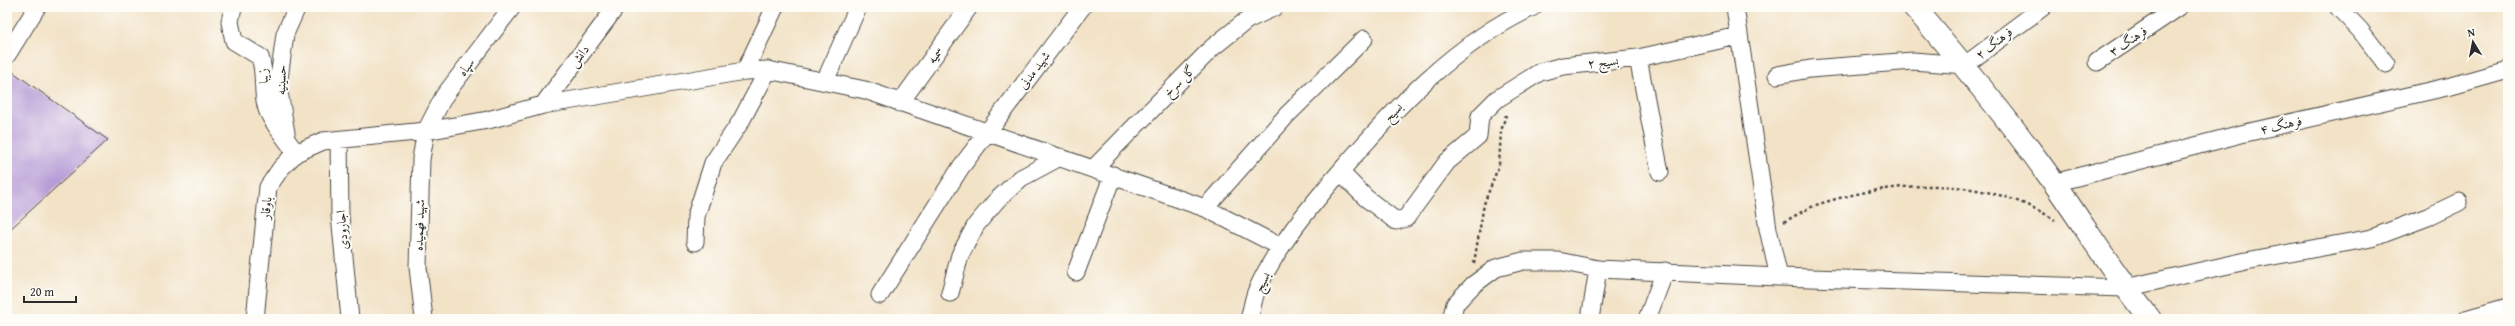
<svg xmlns="http://www.w3.org/2000/svg" width="2515" height="326" viewBox="0 0 2515 326" font-family="'Gentium Book Plus',Amiri,serif">
	<style>
		.building { fill: #b79dd7 }
		.lines { fill: none; stroke-linecap: round; stroke-linejoin: round }
		.minor-casing { stroke: #494642; stroke-width: 19 }
		.major-casing { stroke: #494642; stroke-width: 24 }
		.path { stroke: #494642; stroke-width: 2.5; stroke-dasharray: 3 3; stroke-linecap: butt }
		.minor { stroke: #fff; stroke-width: 17 }
		.major { stroke: #fff; stroke-width: 22 }
		.labels { text-anchor: middle; dominant-baseline: central; stroke-width: 4; stroke-linejoin: round; paint-order: stroke }
		.street-label { font-size: 13px; fill: #2b2b2b; stroke: #fdfcf7 }
	</style>
	<rect width="100%" height="100%" fill="#fdfcf7"/>
	<filter id="ink" filterUnits="userSpaceOnUse"><feTurbulence type="fractalNoise" baseFrequency=".025" numOctaves="2"/><feDisplacementMap in="SourceGraphic" scale="8" xChannelSelector="R" yChannelSelector="G"/><feConvolveMatrix kernelMatrix="1 2 1 2 8 2 1 2 1" color-interpolation-filters="sRGB"/></filter>
	<filter id="wash" filterUnits="userSpaceOnUse"><feTurbulence type="fractalNoise" baseFrequency=".012" numOctaves="4" result="noise"/><feDisplacementMap in="SourceGraphic" scale="16" xChannelSelector="R" yChannelSelector="G"/><feGaussianBlur stdDeviation="0.9" result="paint"/><feColorMatrix in="noise" values="0 0 0 0 0 0 0 0 0 0 0 0 0 0 0 0 0 1.4 0 .05"/><feComposite in="paint" operator="in"/></filter>
	<g filter="url(#wash)">
		<rect width="100%" height="100%" fill="#f2e2c6"/>
		<g id="blocks">
			<!-- building -->
			<path class="building" d="M13,72L108,140L7,232V80Z"/>
		</g>
	</g>
	<g filter="url(#ink)">
		<use href="#blocks" fill-opacity="0" stroke="#494642" stroke-width="1"/>
		<g class="lines">
			<!-- minor casing -->
			<g class="minor-casing">
				<path id="minor" d="M233,7L230,22L234,41L260,57C266,74 261,92 267,109C271,122 288,141 296,153
					M1735,7L1768,229L1779,277
					M2338,7L2360,30L2386,64
					M7,55L37,7
					M1638,58L1660,172
					M2097,62L2179,7
					M745,71L775,7
					M1777,75L1810,69L1913,61L1965,65L2043,7
					M825,81L858,7
					M900,103L969,7
					M543,105L616,7
					M286,133L278,86L285,34L297,7
					M339,140L340,215L350,319
					M1094,168L1213,47L1247,20L1275,7
					M1340,172L1366,198L1396,221L1406,218L1447,162L1478,136L1480,116L1497,99L1540,72L1563,66L1638,58L1738,36
					M2054,183L2241,134L2451,86L2508,70
					M1205,208L1287,115L1364,39
					M695,242L696,216L713,163L741,121L768,70
					M1076,272L1113,175
					M950,293L960,255L976,225L996,201L1021,178L1060,157
					M880,295L961,167L1082,7
					M255,319L268,187L281,168L296,153L323,141L426,131L488,120L543,105L745,71L768,70L865,90L1205,208L1281,247
					M424,319L418,267L421,159L426,131L444,96L512,7
					M1249,319C1252,310 1253,298 1257,290C1276,247 1309,208 1339,173C1395,108 1454,44 1533,7
					M1451,319L1455,304L1473,285L1496,268L1523,261H1558L1598,269L1779,277L2125,288L2246,261L2372,238L2430,216L2459,202
					M1590,319L1598,269
					M1647,319L1665,271
					M2466,319L2508,307"/>
			</g>
			<!-- major casing -->
			<g class="major-casing">
				<path id="major" d="M1914,7C1963,64 2010,121 2054,183C2086,228 2115,276 2150,319"/>
			</g>
			<!-- path -->
			<path class="path" d="M1784,222C1795,216 1807,208 1819,204C1895,180 1985,175 2055,220
				M1474,263L1484,204L1499,165L1501,131L1506,115"/>
			<!-- minor -->
			<use href="#minor" class="minor"/>
			<!-- major -->
			<use href="#major" class="major"/>
		</g>
	</g>
	<g class="labels">
		<!-- street labels -->
		<g class="street-label">
			<text transform="translate(2128 41) rotate(-34)">فرهنگ ۳</text>
			<text transform="translate(1994 43) rotate(-38)">فرهنگ ۲</text>
			<text transform="translate(935 55) rotate(-54)">سمیه</text>
			<text transform="translate(579 56) rotate(-53)">دانش</text>
			<text transform="translate(1603 62) rotate(-6)">بسیج ۲</text>
			<text transform="translate(466 67) rotate(-52)">سپاه</text>
			<text transform="translate(1034 70) rotate(-53)">شهید مدنی</text>
			<text transform="translate(263 76) rotate(-94)">زیبا</text>
			<text transform="translate(281 80) rotate(-88)">حسینیه</text>
			<text transform="translate(1179 81) rotate(-45)">گل سرخ</text>
			<text transform="translate(1393 112) rotate(-44)">بسیح</text>
			<text transform="translate(2281 125) rotate(-13)">فرهنگ ۴</text>
			<text transform="translate(266 208) rotate(-84)">باوقار</text>
			<text transform="translate(419 225) rotate(-88)">شهید فهمیده</text>
			<text transform="translate(342 230) rotate(-94)">اجارودی</text>
			<text transform="translate(1262 282) rotate(-63)">بسیج</text>
		</g>
	</g>
	<!-- margin -->
	<rect width="2515" height="326" fill="none" stroke="#fdfcf7" stroke-width="24"/>
	<!-- north arrow -->
	<g transform="translate(2473 42) rotate(350)" stroke="#fdfcf7" stroke-width="3" paint-order="stroke">
	<path d="M0-3L7 15L0 10L-7 15Z" fill="#2b2b2b"/>
	<text y="-6" font-size="11" font-weight="bold" text-anchor="middle" fill="#2b2b2b">N</text>
	</g>
	<!-- scale -->
	<path d="M24 296v6h52v-6" fill="none" stroke="#2b2b2b" stroke-width="2"/>
	<text x="30" y="296" font-size="12" fill="#2b2b2b" stroke="#fdfcf7" stroke-width="3" paint-order="stroke">20 m</text>
</svg>
